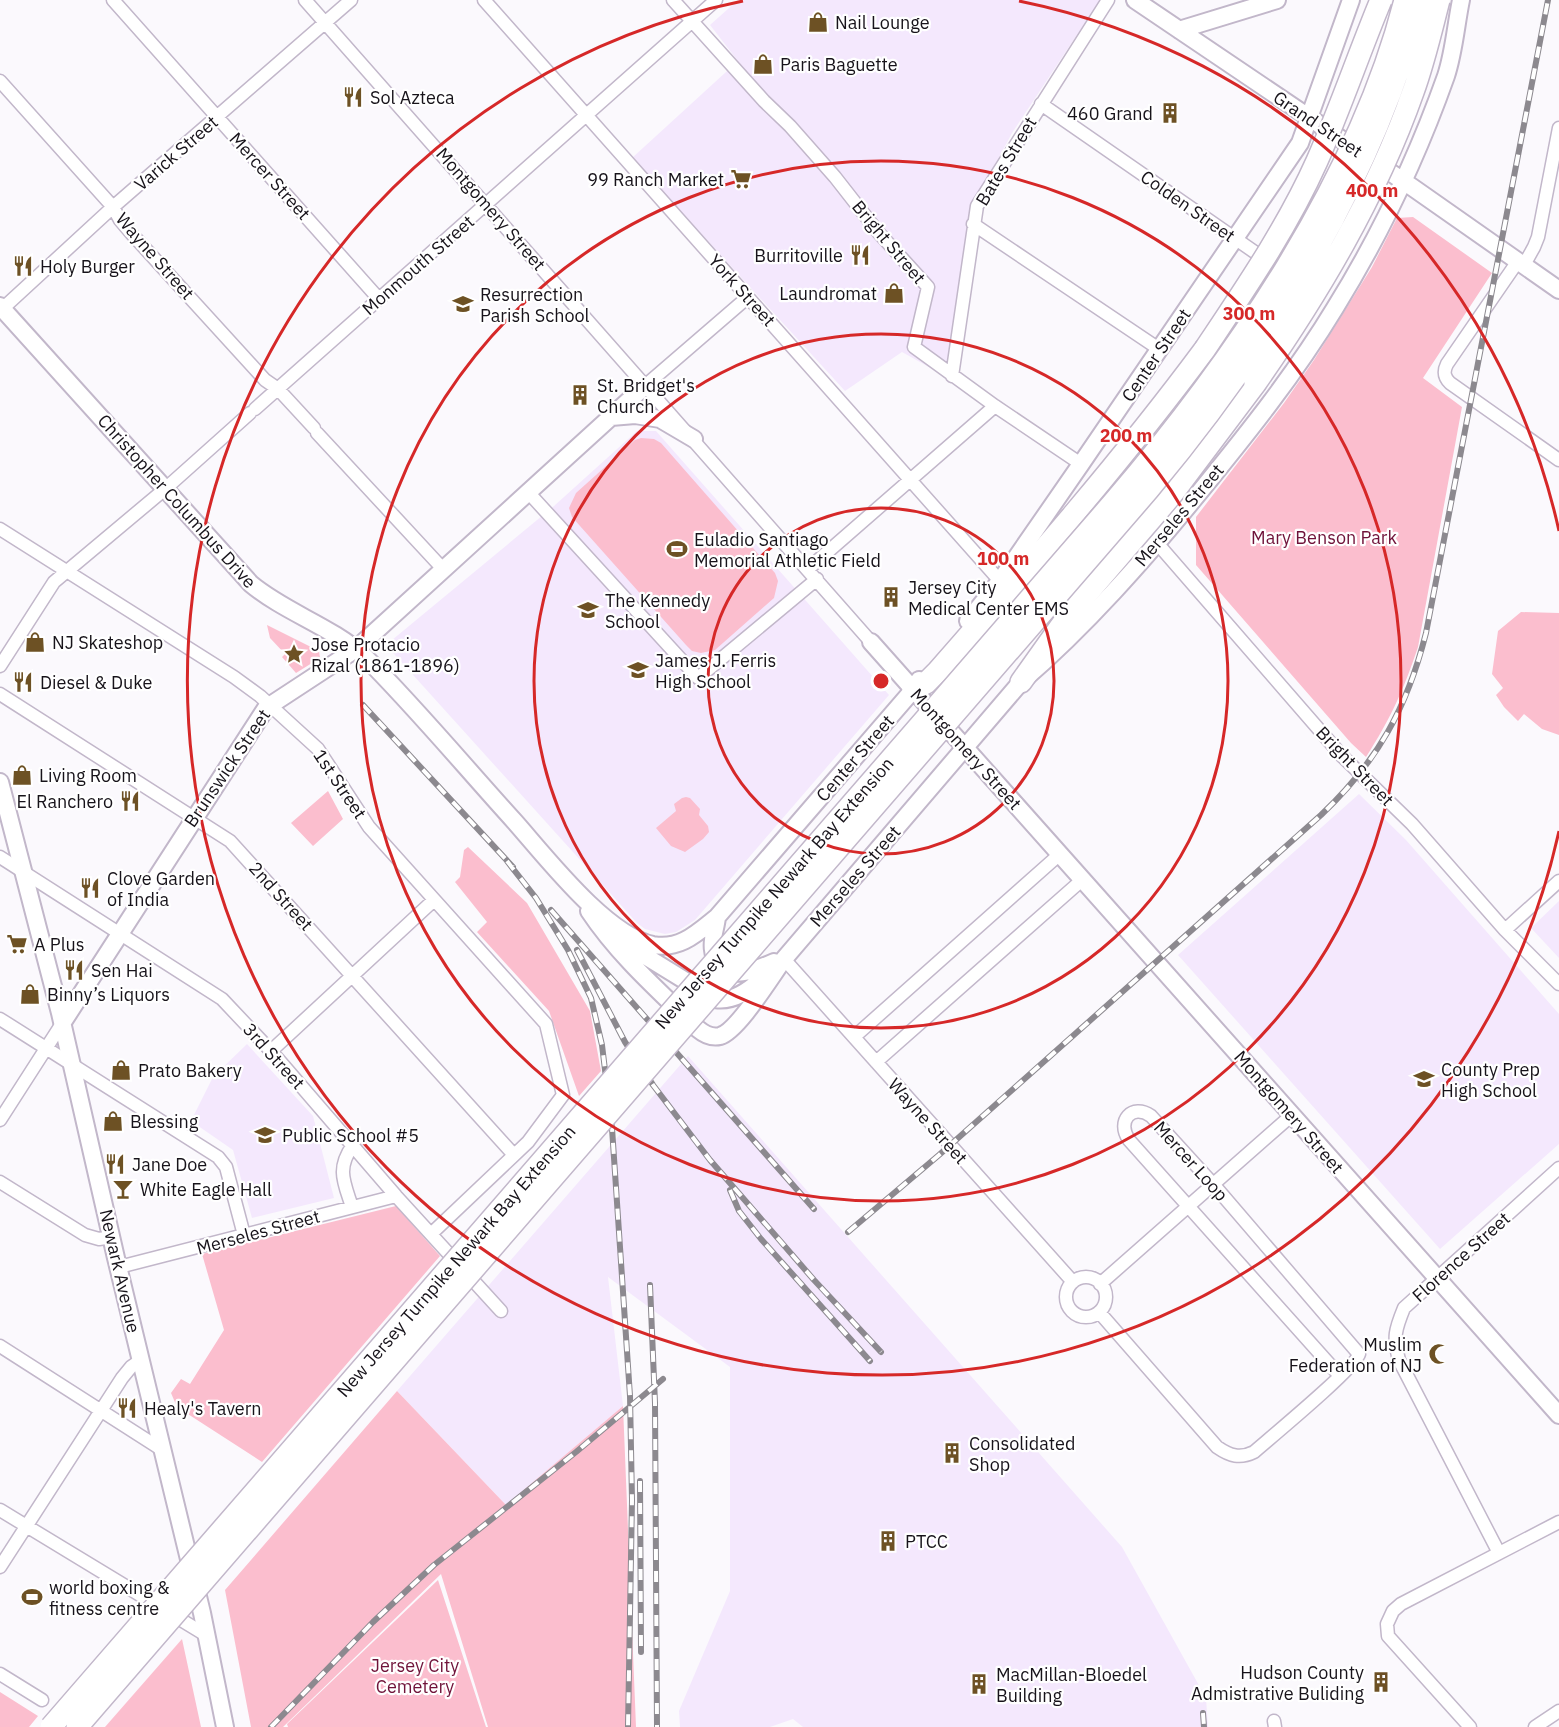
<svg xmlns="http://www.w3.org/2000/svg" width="1559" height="1727" viewBox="0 0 1559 1727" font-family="'IBM Plex Sans',sans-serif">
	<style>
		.built { fill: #f4e8fd }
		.green { fill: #fbbece }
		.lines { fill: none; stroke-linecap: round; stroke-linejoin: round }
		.street-casing { stroke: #c2b7ca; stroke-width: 15 }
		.secondary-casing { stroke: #c2b7ca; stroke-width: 20 }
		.highway-casing { stroke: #c2b7ca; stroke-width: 24 }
		.street { stroke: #fff; stroke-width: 12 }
		.secondary { stroke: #fff; stroke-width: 16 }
		.highway { stroke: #fff; stroke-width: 21 }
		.rail-casing { stroke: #8c898f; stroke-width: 6 }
		.rail { stroke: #fff; stroke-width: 4; stroke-dasharray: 11; stroke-linecap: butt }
		.highway-bridge-casing { stroke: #c2b7ca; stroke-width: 24; stroke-linecap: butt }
		.highway-bridge { stroke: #fff; stroke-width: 21 }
		.ring { fill: none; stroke: #d62828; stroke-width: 3 }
		.labels { text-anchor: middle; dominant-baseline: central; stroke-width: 4.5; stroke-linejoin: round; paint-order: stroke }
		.poi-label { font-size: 18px; fill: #17131a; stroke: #fff; text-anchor: start }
		.street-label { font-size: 18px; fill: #17131a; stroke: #fff }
		.park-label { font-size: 18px; fill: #6f1239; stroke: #fff }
		.centre { fill: #d62828; stroke: #fff; stroke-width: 3 }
		.ring-label { font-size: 18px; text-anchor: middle; font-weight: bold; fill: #d62828; stroke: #fff; stroke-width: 4.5; stroke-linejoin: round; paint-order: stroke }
	</style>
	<rect width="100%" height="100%" fill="#fbf9fd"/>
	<!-- built -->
	<path class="built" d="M738,0H1100L1012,133L973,206L952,380L902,352L845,391L632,158L738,61L710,25Z
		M637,431H656L889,695L695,920L676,932L665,934L645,929L637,923L386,645L554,506Z
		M1359,794L1406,840L1559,1014V1144L1440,1249L1178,955Z
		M1559,901V958L1531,928Z
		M247,1044L313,1116L334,1198L252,1218L233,1150L191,1121L213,1077Z
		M688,1056L1122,1547L1206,1698L1208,1727H803L793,1719L770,1727H680L679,1711L730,1591V1367L608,1277L623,1406L506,1505L397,1391Z"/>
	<!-- green -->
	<path class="green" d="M1413,217L1492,273L1423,378L1462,407L1418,647C1404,689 1390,720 1366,757L1351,743L1196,565V517L1284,403L1314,360L1372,267L1397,218Z
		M641,438L654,439L661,443L775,573L778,581L774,598L715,650L701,653L692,651L686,645L572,517L569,508L576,493L635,440Z
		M1521,612L1559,613V735L1542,729L1524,714L1518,721L1504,707L1496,695L1503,688L1492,674L1498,631Z
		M267,625L319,651L320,658L296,673L282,657L285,654L270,638Z
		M328,791L343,819L313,846L291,823Z
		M686,797L690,798L700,809L699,815L708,826L709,832L703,839L685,852L671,846L656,828L676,811L674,804L682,798Z
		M468,847L527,903L590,1011L601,1071L579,1096L549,1011L477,932L487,922L455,882L460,877L464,850Z
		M396,1206L440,1256L262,1462L177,1407L171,1393L181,1379L190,1384L224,1330L202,1254Z
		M397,1391L506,1505L623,1406L636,1727H488L441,1574L283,1727H251L225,1590Z
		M438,1580L486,1727H288L287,1724Z
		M182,1639L201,1727H105Z
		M0,1692L38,1716L29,1727H0Z"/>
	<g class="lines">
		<!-- street casing -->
		<g class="street-casing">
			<path id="street" d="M113,0L379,299
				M305,0L871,642
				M484,0L1000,581
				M673,0L764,101L790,126L835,177L878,232L928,287L914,347L995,406L1081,464
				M0,81L113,207L120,220L131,233L265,380L278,389L314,428
				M1041,104L1269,262
				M973,224L1159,349
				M1518,261L1447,364C1443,372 1444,377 1450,383L1559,460
				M1524,265L1534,247L1538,237L1559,128
				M0,311L113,207L351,0
				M952,376L977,206L1108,0
				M646,385L748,297
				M255,409L716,0
				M317,433L443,569
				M528,492L698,678L817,579
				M0,529L234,677L260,696L318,749L369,827L546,1024L563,1095L528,1142L431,1234
				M1157,543L1342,756L1412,824L1505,930L1559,984
				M808,569L995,406
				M0,666L54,582L165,489L250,413
				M0,694L230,841L514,1155
				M0,857L222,999L271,1051L396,1196L501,1311
				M1505,930L1559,881
				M784,959L1073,1282
				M0,1019L218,1157L226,1167L244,1235
				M854,1037L1060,854
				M271,1051L434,900
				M876,1062L1082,880
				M0,1120L63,1022
				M0,1182L85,1235L99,1239L112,1237
				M352,1207C344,1182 336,1169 353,1145
				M119,1267L396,1196
				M1066 1297a20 20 0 1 1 40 0a20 20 0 1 1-40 0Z
				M1100,1284L1292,1115
				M1099,1312L1217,1447C1230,1456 1240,1459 1254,1452C1270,1438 1356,1367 1359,1354L1213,1184L1151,1116C1132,1103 1116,1121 1129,1140L1340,1376
				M0,1346L164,1451
				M0,1510L206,1635
				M1499,1553L1399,1360C1393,1337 1395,1330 1404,1308L1559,1168
				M0,1567L122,1378L131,1367L141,1360
				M0,1674L42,1700
				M1274,1721L1275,1727
				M1470,1727L1388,1636L1387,1624L1393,1611L1401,1604L1559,1522
				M1535,1727L1559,1711"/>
		</g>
		<!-- secondary casing -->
		<g class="secondary-casing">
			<path id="secondary" d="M1135,0L1412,187L1559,290
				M1179,30L1277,0
				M0,306L251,584C286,613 331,626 365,657C417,709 465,767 515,822C546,857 606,935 653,945C680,950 697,933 717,917L913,690L919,680
				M611,417L635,415L660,419L694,439
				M968,621L1000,581L1081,464L1300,143L1351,0
				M871,642L1559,1415
				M0,782L60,1013L116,1258L202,1613L225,1727
				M589,911C619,956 659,991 698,1029C704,1034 712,1038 720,1036C738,1031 772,975 784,959L1021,682C1086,626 1144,560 1198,494C1247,434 1295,374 1335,308C1379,237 1418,155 1446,76C1454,52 1456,24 1461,0
				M717,917C716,928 711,939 713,950C716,986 754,971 774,962
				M619,940L715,999C734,1002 749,990 762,979
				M63,1022L266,708L356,649L646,385"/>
		</g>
		<!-- highway casing -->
		<g class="highway-casing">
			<path id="highway" d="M1021,682L1068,616L1170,497L1255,384
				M913,690L926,683L938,671C1030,566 1122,461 1205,349"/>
		</g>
		<!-- street -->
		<use href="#street" class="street"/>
		<!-- secondary -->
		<use href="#secondary" class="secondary"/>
		<!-- highway -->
		<use href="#highway" class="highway"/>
		<!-- rail casing -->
		<g class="rail-casing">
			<path id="rail" d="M363,705L513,867
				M507,861L536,898L568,950L591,998L602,1045L612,1128L630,1396L632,1500L628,1727
				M551,910L814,1209
				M577,950L625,1042L653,1085L710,1160L814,1280L881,1352
				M730,1190L739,1211L761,1239L870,1361
				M848,1232L939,1155L1321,815C1378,761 1407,708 1426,633L1548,0
				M650,1285L655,1403L657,1727
				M640,1481L641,1652
				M1203,1713L1204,1727
				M271,1727L373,1622L434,1565L576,1452L663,1379"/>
		</g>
		<!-- rail -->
		<use href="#rail" class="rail"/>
		<!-- highway-bridge casing -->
		<g class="highway-bridge-casing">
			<path id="highway-bridge" d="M1205,349C1245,289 1287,228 1317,161C1340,109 1359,53 1381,0
				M1255,384C1318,294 1376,197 1413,92C1424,62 1431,31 1439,0
				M51,1727L1113,503C1233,363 1359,181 1405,0
				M77,1727L1149,489C1269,345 1372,182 1420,0"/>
		</g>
		<!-- highway-bridge -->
		<use href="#highway-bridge" class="highway-bridge"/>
	</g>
	<!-- distance rings -->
	<g class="ring">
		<circle cx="881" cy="681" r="173"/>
		<circle cx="881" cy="681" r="347"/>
		<circle cx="881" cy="681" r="520"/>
		<path d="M1559 831A694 694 0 1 1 743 1M1019 1A694 694 0 0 1 1559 531"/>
	</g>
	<!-- icons -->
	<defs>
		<g id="shop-bare" transform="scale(1.62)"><path d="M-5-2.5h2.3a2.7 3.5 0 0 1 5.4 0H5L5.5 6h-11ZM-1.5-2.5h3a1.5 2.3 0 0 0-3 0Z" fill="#6d5124" stroke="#fff" stroke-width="2.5" paint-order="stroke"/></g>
		<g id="restaurant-bare" transform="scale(1.62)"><path d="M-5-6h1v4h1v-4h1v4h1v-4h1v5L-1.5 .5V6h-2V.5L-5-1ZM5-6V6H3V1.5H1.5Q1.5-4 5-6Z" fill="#6d5124" stroke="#fff" stroke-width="2.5" paint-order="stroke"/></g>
		<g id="building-bare" transform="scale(1.62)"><path d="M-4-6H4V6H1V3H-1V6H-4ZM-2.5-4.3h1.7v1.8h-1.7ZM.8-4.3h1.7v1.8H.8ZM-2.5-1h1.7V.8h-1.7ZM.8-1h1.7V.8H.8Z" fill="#6d5124" stroke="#fff" stroke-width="2.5" paint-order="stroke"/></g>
		<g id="supermarket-bare" transform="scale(1.62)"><path d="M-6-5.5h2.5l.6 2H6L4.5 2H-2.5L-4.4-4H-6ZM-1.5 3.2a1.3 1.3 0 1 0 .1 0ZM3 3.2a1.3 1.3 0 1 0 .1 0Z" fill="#6d5124" stroke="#fff" stroke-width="2.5" paint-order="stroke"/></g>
		<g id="school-bare" transform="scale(1.62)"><path d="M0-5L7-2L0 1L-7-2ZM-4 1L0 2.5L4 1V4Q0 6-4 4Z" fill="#6d5124" stroke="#fff" stroke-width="2.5" paint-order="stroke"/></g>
		<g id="stadium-bare" transform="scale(1.62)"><path d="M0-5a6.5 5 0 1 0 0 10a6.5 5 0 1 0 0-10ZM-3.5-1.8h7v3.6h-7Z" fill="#6d5124" stroke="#fff" stroke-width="2.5" paint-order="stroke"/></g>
		<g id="sight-bare" transform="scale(1.62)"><path d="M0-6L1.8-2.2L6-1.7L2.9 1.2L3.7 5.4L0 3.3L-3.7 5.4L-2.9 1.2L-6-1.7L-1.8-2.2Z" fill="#6d5124" stroke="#fff" stroke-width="2.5" paint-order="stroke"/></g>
		<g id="bar-bare" transform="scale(1.62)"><path d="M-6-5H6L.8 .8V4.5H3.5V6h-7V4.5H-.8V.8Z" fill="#6d5124" stroke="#fff" stroke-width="2.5" paint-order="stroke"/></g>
		<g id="mosque-bare" transform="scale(1.62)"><path d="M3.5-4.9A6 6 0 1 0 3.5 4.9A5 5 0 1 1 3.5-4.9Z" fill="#6d5124" stroke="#fff" stroke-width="2.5" paint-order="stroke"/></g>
	</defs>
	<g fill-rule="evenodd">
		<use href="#shop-bare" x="818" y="22"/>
		<use href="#shop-bare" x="763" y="64"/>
		<use href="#restaurant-bare" x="353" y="97"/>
		<use href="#building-bare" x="1170" y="113"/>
		<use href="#supermarket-bare" x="741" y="179"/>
		<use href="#restaurant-bare" x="860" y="255"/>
		<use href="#restaurant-bare" x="23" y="266"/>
		<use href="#shop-bare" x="894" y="293"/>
		<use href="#school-bare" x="463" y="304"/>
		<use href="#building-bare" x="580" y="395"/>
		<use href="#stadium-bare" x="677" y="549"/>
		<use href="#building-bare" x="891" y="597"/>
		<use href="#school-bare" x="588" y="610"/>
		<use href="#shop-bare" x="35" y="642"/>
		<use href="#sight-bare" x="294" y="654"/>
		<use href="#school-bare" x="638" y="670"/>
		<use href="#restaurant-bare" x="23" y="682"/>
		<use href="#shop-bare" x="22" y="775"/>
		<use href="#restaurant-bare" x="130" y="801"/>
		<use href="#restaurant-bare" x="90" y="888"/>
		<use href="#supermarket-bare" x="17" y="944"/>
		<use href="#restaurant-bare" x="74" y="970"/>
		<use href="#shop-bare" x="30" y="994"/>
		<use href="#shop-bare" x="121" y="1070"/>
		<use href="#school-bare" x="1424" y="1079"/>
		<use href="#shop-bare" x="113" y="1121"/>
		<use href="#school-bare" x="265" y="1135"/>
		<use href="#restaurant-bare" x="115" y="1164"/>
		<use href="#bar-bare" x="123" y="1189"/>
		<use href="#mosque-bare" x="1439" y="1354"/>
		<use href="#restaurant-bare" x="127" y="1408"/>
		<use href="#building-bare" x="952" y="1453"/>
		<use href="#building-bare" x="888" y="1541"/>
		<use href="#stadium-bare" x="32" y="1597"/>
		<use href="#building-bare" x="1381" y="1682"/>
		<use href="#building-bare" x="979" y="1684"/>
	</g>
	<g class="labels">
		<!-- poi labels -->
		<g class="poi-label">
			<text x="835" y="22">Nail Lounge</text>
			<text x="780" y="64">Paris Baguette</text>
			<text x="370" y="97">Sol Azteca</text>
			<text x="1153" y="113" text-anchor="end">460 Grand</text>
			<text x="724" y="179" text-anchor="end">99 Ranch Market</text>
			<text x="843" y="255" text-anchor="end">Burritoville</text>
			<text x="40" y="266">Holy Burger</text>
			<text x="877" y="293" text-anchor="end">Laundromat</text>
			<text x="480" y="294">Resurrection<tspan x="480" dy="21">Parish School</tspan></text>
			<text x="597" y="385">St. Bridget's<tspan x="597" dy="21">Church</tspan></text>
			<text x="694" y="539">Euladio Santiago<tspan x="694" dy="21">Memorial Athletic Field</tspan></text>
			<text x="908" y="587">Jersey City<tspan x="908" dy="21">Medical Center EMS</tspan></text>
			<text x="605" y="600">The Kennedy<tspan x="605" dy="21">School</tspan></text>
			<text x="52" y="642">NJ Skateshop</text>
			<text x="311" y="644">Jose Protacio<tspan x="311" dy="21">Rizal (1861-1896)</tspan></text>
			<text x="655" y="660">James J. Ferris<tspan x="655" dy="21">High School</tspan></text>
			<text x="40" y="682">Diesel &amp; Duke</text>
			<text x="39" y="775">Living Room</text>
			<text x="113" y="801" text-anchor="end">El Ranchero</text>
			<text x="107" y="878">Clove Garden<tspan x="107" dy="21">of India</tspan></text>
			<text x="34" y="944">A Plus</text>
			<text x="91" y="970">Sen Hai</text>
			<text x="47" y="994">Binny’s Liquors</text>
			<text x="1441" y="1069">County Prep<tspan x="1441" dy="21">High School</tspan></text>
			<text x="138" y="1070">Prato Bakery</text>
			<text x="130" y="1121">Blessing</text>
			<text x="282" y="1135">Public School #5</text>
			<text x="132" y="1164">Jane Doe</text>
			<text x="140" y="1189">White Eagle Hall</text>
			<text x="1422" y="1344" text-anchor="end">Muslim<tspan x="1422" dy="21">Federation of NJ</tspan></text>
			<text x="144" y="1408">Healy's Tavern</text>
			<text x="969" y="1443">Consolidated<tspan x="969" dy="21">Shop</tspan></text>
			<text x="905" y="1541">PTCC</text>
			<text x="49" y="1587">world boxing &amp;<tspan x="49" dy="21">fitness centre</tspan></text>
			<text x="1364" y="1672" text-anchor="end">Hudson County<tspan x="1364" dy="21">Admistrative Buliding</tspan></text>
			<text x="996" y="1674">MacMillan-Bloedel<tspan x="996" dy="21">Building</tspan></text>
		</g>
		<!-- street labels -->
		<g class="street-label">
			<text transform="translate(1318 124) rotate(34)">Grand Street</text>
			<text transform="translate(176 153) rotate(-41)">Varick Street</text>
			<text transform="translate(1006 161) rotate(-59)">Bates Street</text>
			<text transform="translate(270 176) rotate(48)">Mercer Street</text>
			<text transform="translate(1188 206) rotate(35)">Colden Street</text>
			<text transform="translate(491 209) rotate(49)">Montgomery Street</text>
			<text transform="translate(889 242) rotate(50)">Bright Street</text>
			<text transform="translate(155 256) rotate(49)">Wayne Street</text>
			<text transform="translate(418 265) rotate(-41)">Monmouth Street</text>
			<text transform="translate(742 290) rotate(48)">York Street</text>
			<text transform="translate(1156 355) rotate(-56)">Center Street</text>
			<text transform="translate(177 501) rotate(48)">Christopher Columbus Drive</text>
			<text transform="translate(1179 515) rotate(-50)">Merseles Street</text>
			<text transform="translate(966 749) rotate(48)">Montgomery Street</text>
			<text transform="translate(855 758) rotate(-49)">Center Street</text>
			<text transform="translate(1355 766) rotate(46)">Bright Street</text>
			<text transform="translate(227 768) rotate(-56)">Brunswick Street</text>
			<text transform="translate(340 784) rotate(56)">1st Street</text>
			<text transform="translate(855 876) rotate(-49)">Merseles Street</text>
			<text transform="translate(774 893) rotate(-49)">New Jersey Turnpike Newark Bay Extension</text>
			<text transform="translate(281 896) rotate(48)">2nd Street</text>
			<text transform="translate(274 1056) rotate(48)">3rd Street</text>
			<text transform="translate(1289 1112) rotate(49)">Montgomery Street</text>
			<text transform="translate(928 1121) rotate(48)">Wayne Street</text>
			<text transform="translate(1191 1161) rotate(48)">Mercer Loop</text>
			<text transform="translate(258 1232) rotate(-15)">Merseles Street</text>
			<text transform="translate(1461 1257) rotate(-42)">Florence Street</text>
			<text transform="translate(456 1261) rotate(-49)">New Jersey Turnpike Newark Bay Extension</text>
			<text transform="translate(120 1271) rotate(77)">Newark Avenue</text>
		</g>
		<!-- park labels -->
		<g class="park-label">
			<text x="1324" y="537">Mary Benson Park</text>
			<text x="415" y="1665">Jersey City<tspan x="415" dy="21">Cemetery</tspan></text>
		</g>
	</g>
	<circle cx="881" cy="681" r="9" class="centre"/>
	<g class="ring-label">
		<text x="1372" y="197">400 m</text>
		<text x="1249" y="320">300 m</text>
		<text x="1126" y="442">200 m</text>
		<text x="1003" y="565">100 m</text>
	</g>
</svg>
